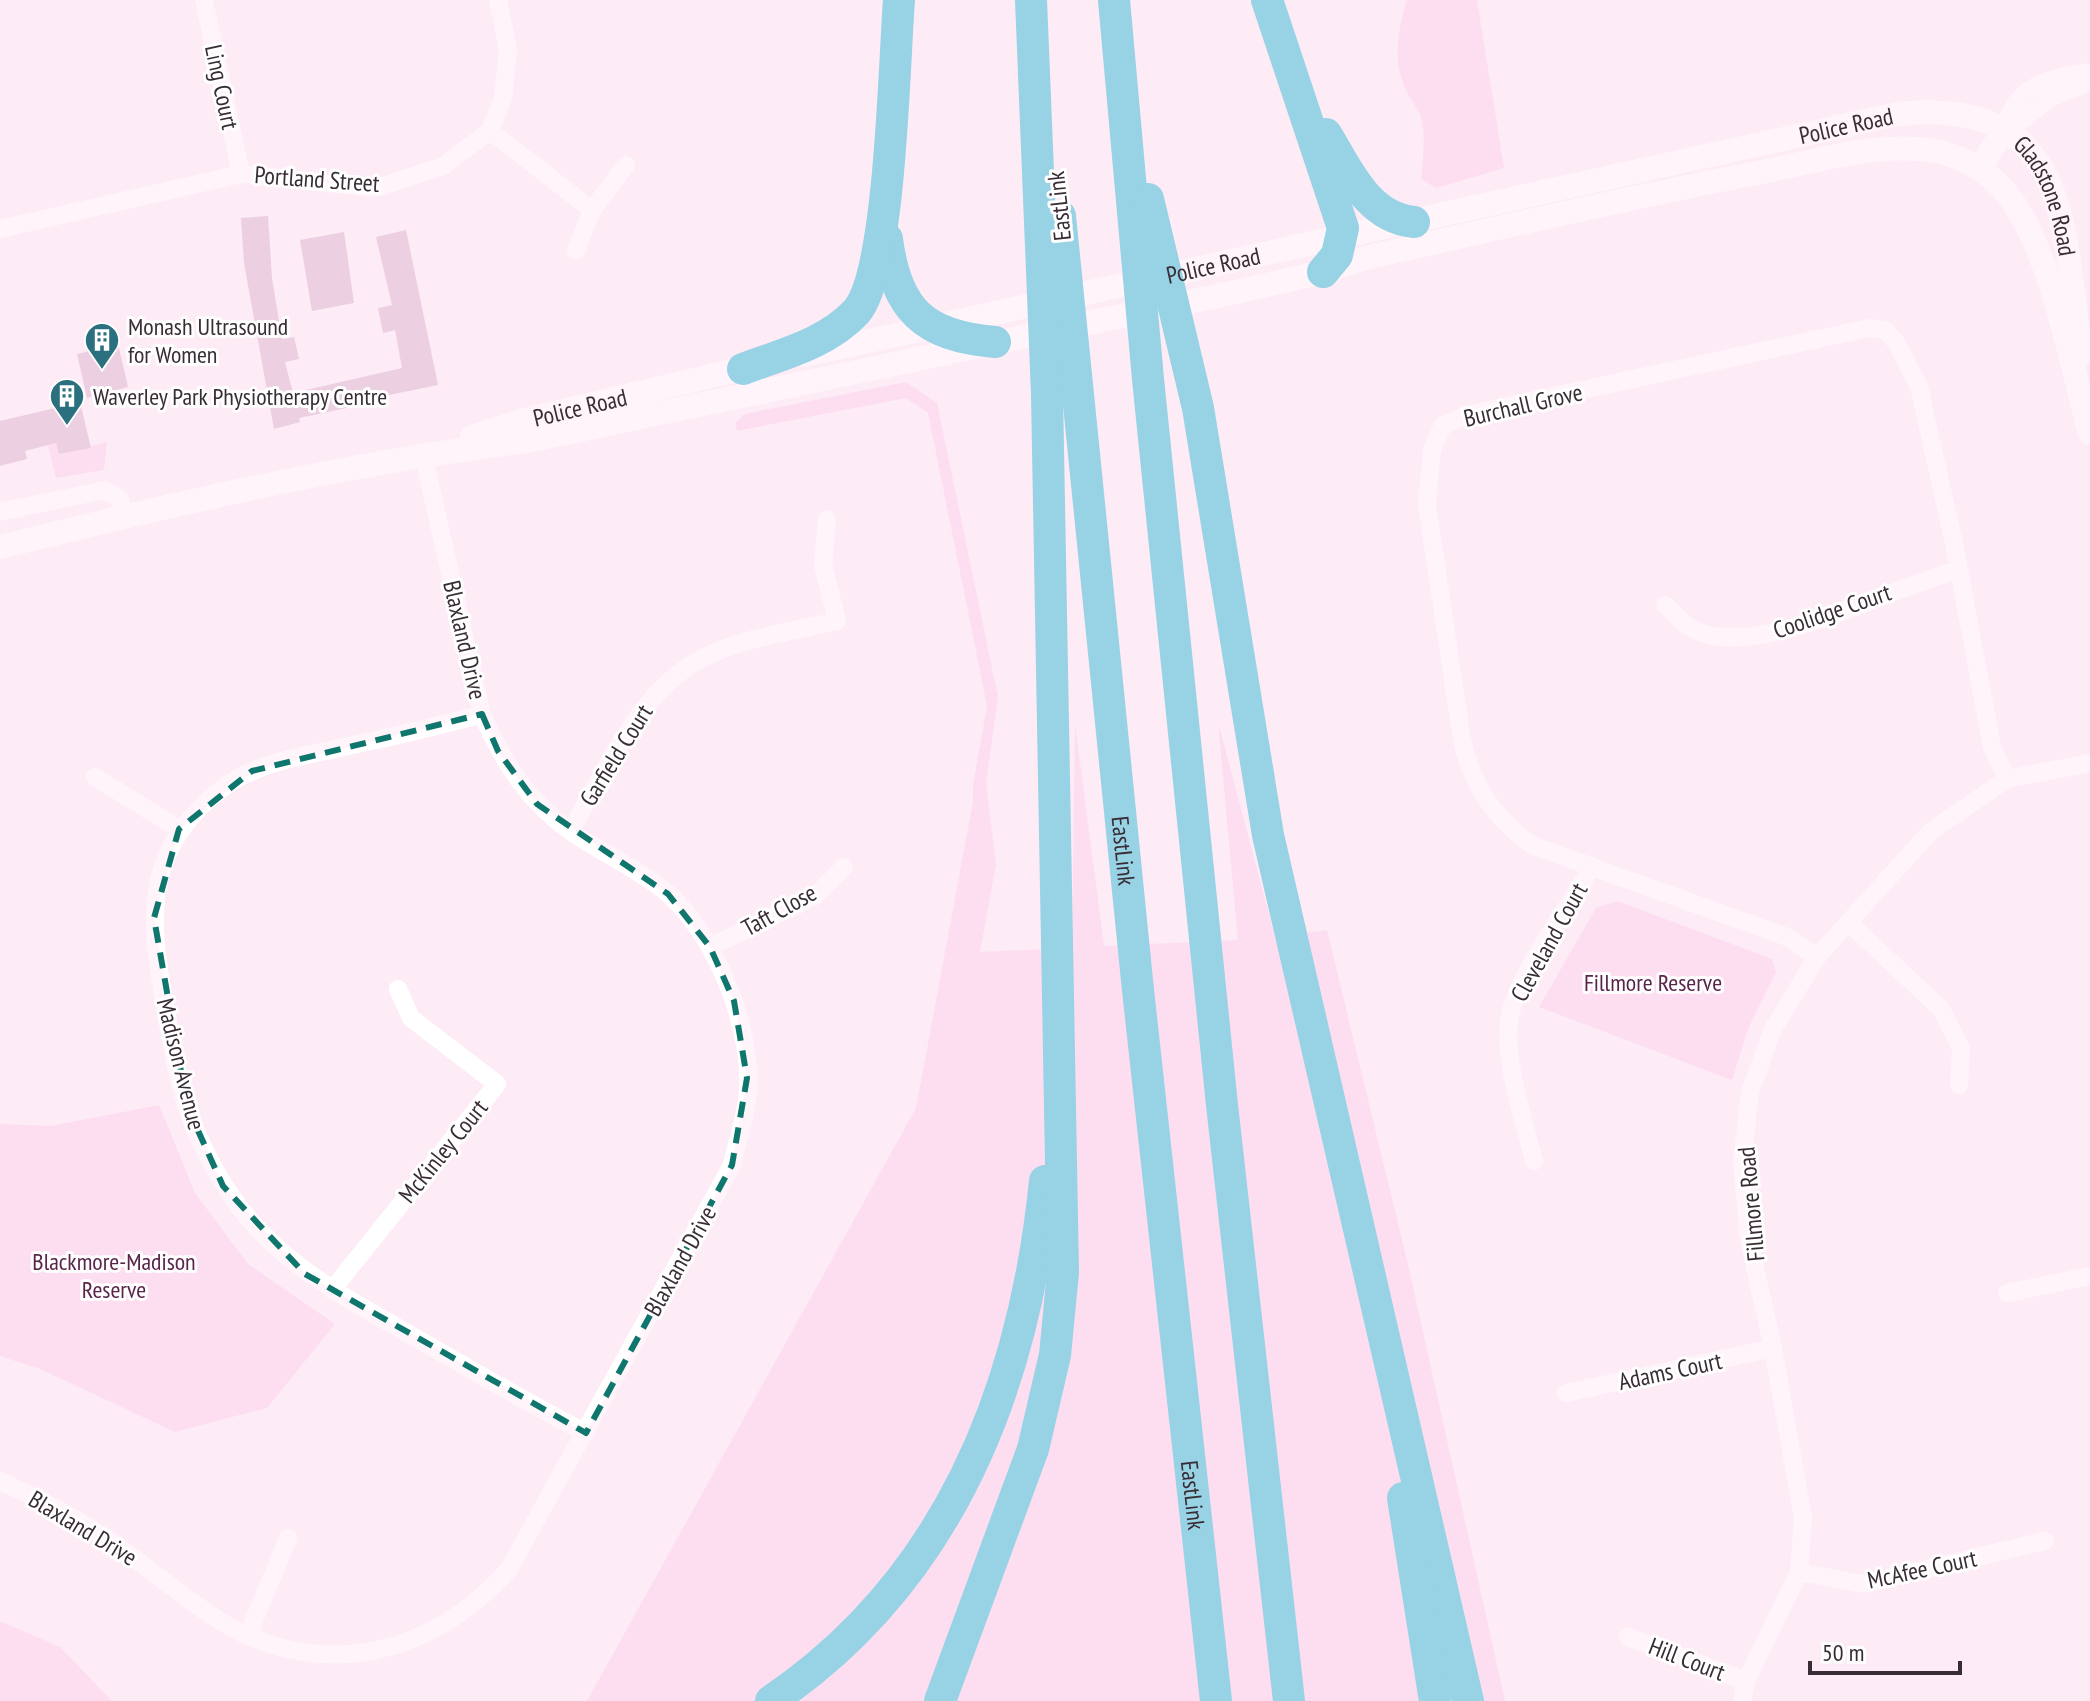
<svg xmlns="http://www.w3.org/2000/svg" width="2090" height="1701" viewBox="0 0 2090 1701" font-family="'PT Sans Narrow',sans-serif">
	<style>
		.green { fill: #fccfec }
		.building { fill: #daadca }
		.lines { fill: none; stroke-linecap: round; stroke-linejoin: round }
		.street { stroke: #fff; stroke-width: 18 }
		.secondary { stroke: #fff; stroke-width: 24 }
		.highway { stroke: #1cb3d0; stroke-width: 32 }
		.marked { fill: none; stroke: #0f766e; stroke-width: 6; stroke-dasharray: 16 10; stroke-linejoin: round }
		.labels { text-anchor: middle; dominant-baseline: central; stroke-width: 6; stroke-linejoin: round; paint-order: stroke }
		.street-label { font-size: 24px; fill: #392d35; stroke: #fefefe }
		.poi-label { font-size: 24px; fill: #392d35; stroke: #fefefe; text-anchor: start }
		.park-label { font-size: 24px; fill: #5a244a; stroke: #fefefe }
	</style>
	<rect width="100%" height="100%" fill="#fdebf6"/>
	<!-- green -->
	<path class="green" d="M1407,0H1477L1504,168L1436,188L1421,179C1423,160 1426,137 1421,117C1418,108 1410,99 1406,90C1392,59 1398,31 1407,0Z
		M906,382L937,403L998,697L986,783L996,864L980,952L1072,948L1075,724L1104,946L1238,940L1218,722L1275,937L1327,930L1409,1269L1505,1701H587L916,1108L973,802V785L987,706L928,413L906,398L737,431L735,423L745,414Z
		M107,442L104,470L56,478L48,445L56,443L59,454Z
		M1617,901L1772,959L1776,972L1748,1029L1732,1080L1539,1007L1596,908Z
		M159,1105L195,1193L248,1264L335,1324L267,1408L175,1432L40,1369L0,1356V1124L51,1126Z
		M0,1621L60,1647L112,1701H0Z"/>
	<!-- building -->
	<path class="building" d="M268,216L272,278L282,339L294,337L299,359L285,362L293,393L402,368L395,330L383,333L378,308L392,305L376,237L406,230L438,385L355,402L356,406L299,418L300,422L274,429L244,263L241,218Z
		M344,232L354,303L312,311L300,240Z
		M118,344L128,387L87,398L77,354Z
		M80,402L91,448L59,454L56,443L25,451L27,459L0,466V421Z"/>
	<g class="lines">
		<!-- street -->
		<path class="street" d="M204,0L241,174
			M2005,128C2016,84 2050,78 2090,72
			M2005,128L2024,119L2048,99L2090,82
			M490,131L592,210
			M0,229L241,174L377,188L443,166L490,131L503,98L508,50L498,0
			M576,251L592,210L626,165
			M0,512L105,490L120,499L125,516
			M1665,605C1674,613 1683,624 1693,629C1751,663 1895,586 1958,570
			M482,714C434,728 384,738 335,749C299,757 258,763 227,785C157,835 146,895 160,976C169,1026 175,1082 195,1129C245,1247 318,1282 423,1342C477,1373 531,1405 586,1433
			M95,777L179,829
			M570,831C610,765 641,681 718,651C756,636 798,630 837,621L823,565L827,519
			M1849,923L1941,1009L1961,1048L1959,1085
			M710,947L814,897L844,867
			M1817,957L1787,937L1534,846C1495,820 1472,786 1462,740L1427,505L1432,450L1443,425L1466,415L1869,328L1885,330L1896,342L1919,387L1954,543L1992,747L2007,779
			M1534,1161C1524,1120 1500,1051 1511,1011C1525,962 1567,911 1592,866
			M332,1290L497,1084L411,1018L398,989
			M2007,1293L2090,1276
			M1566,1393L1773,1348
			M0,1481C38,1499 77,1518 112,1542C148,1567 182,1597 220,1621C321,1683 434,1655 509,1569L732,1165C737,1143 744,1121 747,1100C756,1034 716,933 665,891C636,868 603,853 573,833C529,803 503,762 482,714L423,454
			M1799,1572L1864,1584L2045,1541
			M248,1635L288,1538
			M1628,1637L1746,1681
			M1742,1701L1746,1681L1799,1572L1803,1518L1773,1348L1749,1241L1742,1162L1750,1092L1773,1029L1817,957L1931,831L2007,779L2090,763"/>
		<!-- secondary -->
		<g class="secondary">
			<path d="M1980,168L2005,128"/>
			<path id="s1" d="M805,355L1897,114C2071,96 2062,224 2081,354"/>
			<path id="s2" d="M472,437L525,420L758,365"/>
			<path d="M0,547C174,504 349,463 527,441L1227,294L1323,272L1365,258C1495,229 1625,198 1757,173C1809,163 1865,145 1918,149C1950,151 1977,163 1999,185C2048,233 2071,365 2090,433"/>
		</g>
		<!-- highway -->
		<g class="highway">
			<path d="M1114,0L1148,379L1222,1105L1289,1701"/>
			<path d="M1267,0L1343,228L1337,255L1323,272"/>
			<path d="M1326,134C1347,168 1367,218 1414,222"/>
			<path d="M1148,199L1198,408L1268,835L1468,1701"/>
			<path id="s3" d="M1060,216L1138,990L1216,1701"/>
			<path d="M887,239C896,309 923,336 995,342"/>
			<path d="M743,369C782,354 826,344 856,312C891,274 894,61 899,0"/>
			<path d="M1403,1498L1435,1701"/>
			<path d="M771,1701C950,1580 1024,1388 1045,1181"/>
			<path d="M940,1701L1033,1449L1055,1355L1063,1272L1047,394L1031,0"/>
		</g>
	</g>
	<!-- marked area -->
	<path d="M0 0H2090V1701H0ZM482,714L498,751L537,804L668,894L710,947L734,1001L747,1078L732,1165L586,1433L305,1274L223,1186L187,1106L154,918L179,829L252,771Z" fill="#fdebf6" fill-opacity=".55" fill-rule="evenodd"/>
	<path class="marked" d="M482,714L498,751L537,804L668,894L710,947L734,1001L747,1078L732,1165L586,1433L305,1274L223,1186L187,1106L154,918L179,829L252,771Z"/>
	<!-- icons -->
	<defs>
		<g id="building-pin" transform="scale(1.8)"><path d="M0 17L-7.5 6A9.5 9.5 0 1 1 7.5 6Z" fill="#2b707f" stroke="#fefefe"/><path d="M-4-6H4V6H1V3H-1V6H-4ZM-2.5-4.3h1.7v1.8h-1.7ZM.8-4.3h1.7v1.8H.8ZM-2.5-1h1.7V.8h-1.7ZM.8-1h1.7V.8H.8Z" fill="#fff"/></g>
	</defs>
	<g fill-rule="evenodd">
		<use href="#building-pin" x="102" y="340"/>
		<use href="#building-pin" x="67" y="396"/>
	</g>
	<g class="labels">
		<!-- street labels -->
		<g class="street-label">
			<text transform="translate(222 87) rotate(78)">Ling Court</text>
			<text stroke="none"><textPath href="#s1" startOffset="1066">Police Road</textPath></text>
			<text transform="translate(317 179) rotate(4)">Portland Street</text>
			<text stroke="none"><textPath href="#s1" startOffset="1310">Gladstone Road</textPath></text>
			<text transform="translate(1059 206) rotate(-96)">EastLink</text>
			<text stroke="none"><textPath href="#s1" startOffset="418">Police Road</textPath></text>
			<text transform="translate(1523 405) rotate(-13)">Burchall Grove</text>
			<text stroke="none"><textPath href="#s2" startOffset="112">Police Road</textPath></text>
			<text transform="translate(1832 611) rotate(-19)">Coolidge Court</text>
			<text transform="translate(465 640) rotate(77)">Blaxland Drive</text>
			<text transform="translate(616 755) rotate(-58)">Garfield Court</text>
			<text stroke="none"><textPath href="#s3" startOffset="638">EastLink</textPath></text>
			<text transform="translate(779 910) rotate(-29)">Taft Close</text>
			<text transform="translate(1549 942) rotate(-61)">Cleveland Court</text>
			<text transform="translate(181 1064) rotate(76)">Madison Avenue</text>
			<text transform="translate(443 1151) rotate(-51)">McKinley Court</text>
			<text transform="translate(1751 1204) rotate(-95)">Fillmore Road</text>
			<text transform="translate(680 1261) rotate(-61)">Blaxland Drive</text>
			<text transform="translate(1670 1371) rotate(-12)">Adams Court</text>
			<text stroke="none"><textPath href="#s3" startOffset="1286">EastLink</textPath></text>
			<text transform="translate(83 1528) rotate(31)">Blaxland Drive</text>
			<text transform="translate(1922 1569) rotate(-12)">McAfee Court</text>
			<text transform="translate(1687 1659) rotate(21)">Hill Court</text>
		</g>
		<!-- poi labels -->
		<g class="poi-label">
			<text x="128" y="326">Monash Ultrasound<tspan x="128" dy="28">for Women</tspan></text>
			<text x="93" y="396">Waverley Park Physiotherapy Centre</text>
		</g>
		<!-- park labels -->
		<g class="park-label">
			<text x="1653" y="982">Fillmore Reserve</text>
			<text x="114" y="1261">Blackmore-Madison<tspan x="114" dy="28">Reserve</tspan></text>
		</g>
	</g>
	<!-- scale -->
	<path d="M1810 1661v12h150v-12" fill="none" stroke="#392d35" stroke-width="4"/>
	<text x="1822" y="1661" font-size="24" fill="#392d35" stroke="#fefefe" stroke-width="6" paint-order="stroke">50 m</text>
</svg>
